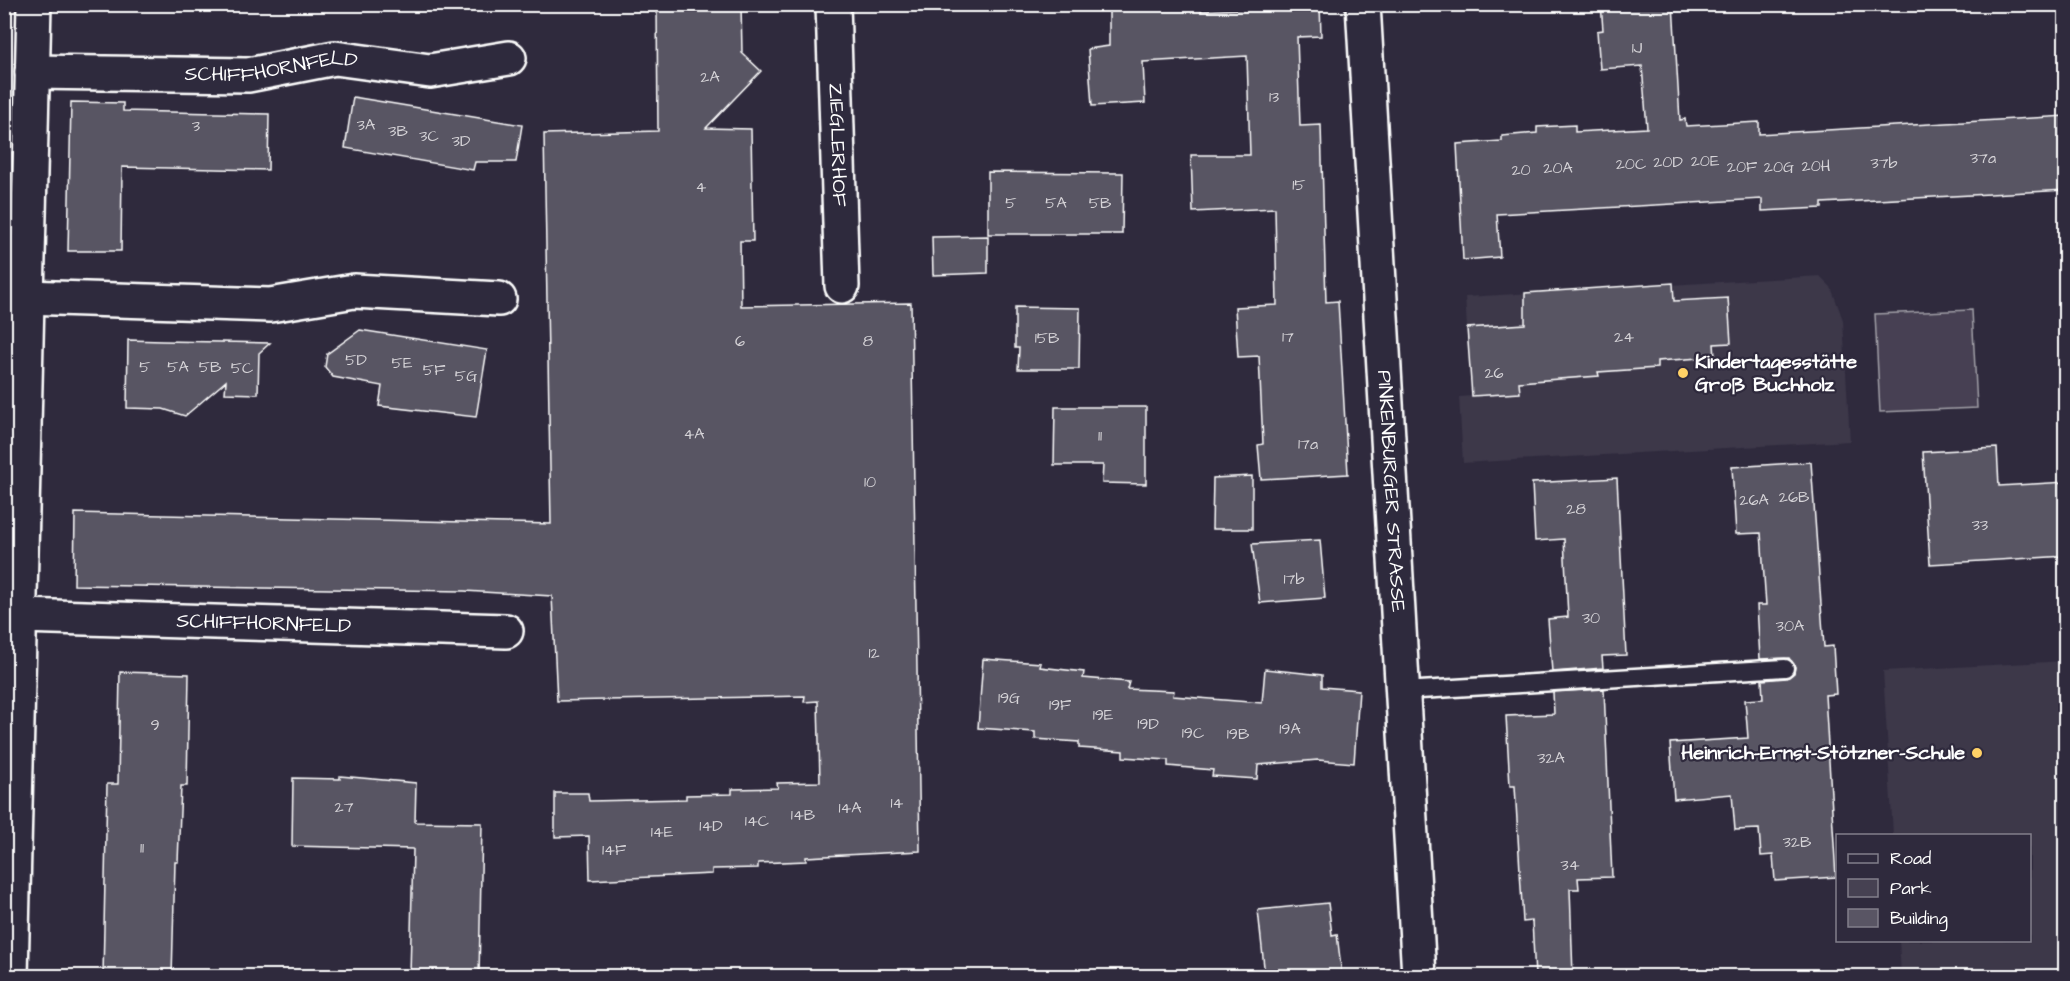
<svg xmlns="http://www.w3.org/2000/svg" width="2070" height="981" viewBox="0 0 2070 981" font-family="'Architects Daughter',sans-serif">
	<style>
		.built { fill: #3c3749 }
		.green { fill: #464152; stroke: #a2a0a8; stroke-width: 1.5 }
		.building { fill: #595564; stroke: #fff; stroke-width: 1.5 }
		.lines { fill: none; stroke-linecap: round; stroke-linejoin: round }
		.lane-casing { stroke: #fff; stroke-width: 21 }
		.street-casing { stroke: #fff; stroke-width: 38 }
		.lane { stroke: #2f2a3d; stroke-width: 16 }
		.street { stroke: #2f2a3d; stroke-width: 33 }
		.poi-dot { fill: #ffd166; stroke: #2f2a3d; stroke-width: 2 }
		.labels { text-anchor: middle; dominant-baseline: central; stroke-width: 4.5; stroke-linejoin: round; paint-order: stroke }
		.number-label { font-size: 16px; fill: #d6d4d8 }
		.street-label { font-size: 20px; fill: #fff; stroke: #2f2a3d }
		.poi-label { font-size: 20px; font-weight: bold; fill: #fff; stroke: #2f2a3d; text-anchor: start }
	</style>
	<rect width="100%" height="100%" fill="#2f2a3d"/>
	<filter id="ink" filterUnits="userSpaceOnUse"><feTurbulence type="fractalNoise" baseFrequency=".0167" numOctaves="2"/><feDisplacementMap in="SourceGraphic" scale="12" xChannelSelector="R" yChannelSelector="G"/><feConvolveMatrix kernelMatrix="1 2 1 2 8 2 1 2 1" color-interpolation-filters="sRGB"/></filter>
	<g filter="url(#ink)">
		<!-- built -->
		<path class="built" d="M1820,276L1831,287L1843,320L1850,441L1463,463L1459,397L1520,392L1518,354L1467,328L1465,297Z
			M2065,661V976H1901L1899,941L2030,940V836L1893,835L1883,671Z"/>
		<!-- green -->
		<path class="green" d="M1972,310L1977,408L1880,412L1875,314Z"/>
		<!-- building -->
		<path class="building" d="M657,4H741L742,53L761,71L706,128L751,129L753,241H740L741,306L911,303L920,851L806,857V861L758,863V868L712,869V874L590,880L589,836L555,837V793H588L589,801L686,799V795L732,794V789L778,788L777,783L820,782L818,701L804,702L805,696L557,701L552,596L464,591L74,585L75,513L551,524L544,134L658,131Z
			M1601,4H1673L1680,120L1685,119L1686,126L1759,122V134L2066,116V190L1822,203V208L1762,211V199L1497,214L1500,257L1463,260L1457,144L1502,141V136L1537,133V127L1575,125V132L1647,128L1642,66L1600,69L1597,31L1603,30Z
			M1109,5H1202L1201,11L1320,5L1321,36L1297,37L1300,126L1321,125L1326,302L1338,301L1348,474L1261,479L1258,445L1263,444L1259,356L1238,357L1235,307L1277,305L1275,208L1193,212L1191,155H1250L1247,56L1143,62L1145,103L1092,106L1088,49L1109,46Z
			M353,97L522,125L516,162H475L473,170L345,148Z
			M71,102L123,103V111L269,114L268,170L122,167L121,251H68Z
			M988,172L1123,173L1122,234H988Z
			M988,236V273L933,275L932,237Z
			M1673,283L1674,301L1728,298L1731,343L1714,344L1715,357L1657,361V368L1598,372L1599,376L1519,382L1520,393L1472,396L1467,328L1525,324V293Z
			M1015,307L1080,308L1079,369H1018L1019,348H1015Z
			M360,330L487,350L476,417L379,406L382,386L333,377L325,367L327,354Z
			M128,340L162,341L270,343L259,353L258,394L225,393L226,381L185,416L163,409L127,408Z
			M1055,407H1146V484L1102,483L1103,465H1054Z
			M1997,448L1999,486L2066,482V556L1930,564L1923,452Z
			M1811,462L1824,647L1833,646L1836,694L1825,695L1836,877L1775,881L1773,855L1761,856L1759,829L1735,830L1732,794L1674,799L1670,743L1748,738L1745,700L1763,699L1762,680L1786,678L1794,673L1795,667L1789,658L1760,659L1757,605H1766L1761,533L1736,534L1732,467Z
			M1252,476V529H1212L1213,478Z
			M1617,478L1626,655L1602,656L1603,668L1552,672L1548,619L1568,617L1564,539L1535,541L1532,483Z
			M1320,540L1325,598L1260,603L1252,544Z
			M983,659L1041,663L1040,667L1084,672L1083,678L1129,682L1127,689L1174,691L1173,696L1262,703L1265,669L1322,675V687L1359,690L1354,763L1318,760L1258,765L1257,779L1212,776L1213,770L1168,766V760L1123,757V751L1079,748V742L1035,739V732L978,728Z
			M120,672L189,674L187,786H181L178,862H175L172,976H103L107,784H118Z
			M1604,689L1612,877L1578,878L1579,889H1570L1573,976H1535L1532,921L1523,922L1515,786H1510L1506,716L1554,714L1553,692Z
			M340,776L416,783L415,822L482,823L479,976H410L413,849L292,846L293,778L340,779Z
			M1328,903L1332,935L1337,934L1342,976H1265L1258,910Z"/>
		<g class="lines">
			<!-- lane casing -->
			<g class="lane-casing">
				<path id="lane" d="M1403,691L1785,668"/>
			</g>
			<!-- street casing -->
			<g class="street-casing">
				<g id="street">
					<path id="s1" d="M833,4L842,286"/>
					<path id="s2" d="M1363,4L1419,976"/>
					<path id="s3" d="M32,72L248,75L335,58L430,71L509,58"/>
					<path d="M25,297L270,305L354,291L499,299"/>
					<path id="s4" d="M21,616L506,631"/>
					<path d="M11,976L34,4"/>
				</g>
			</g>
			<!-- lane -->
			<use href="#lane" class="lane"/>
			<!-- street -->
			<use href="#street" class="street"/>
		</g>
	</g>
	<!-- markers -->
	<g class="poi-dot">
		<circle cx="1683" cy="373" r="6"/>
		<circle cx="1977" cy="753" r="6"/>
	</g>
	<g class="labels">
		<!-- number labels -->
		<g class="number-label">
			<text x="1637" y="48">1J</text>
			<text x="710" y="77">2A</text>
			<text x="1274" y="97">13</text>
			<text x="366" y="125">3A</text>
			<text x="196" y="126">3</text>
			<text x="398" y="131">3B</text>
			<text x="429" y="136">3C</text>
			<text x="461" y="141">3D</text>
			<text x="1983" y="158">37a</text>
			<text x="1705" y="161">20E</text>
			<text x="1668" y="162">20D</text>
			<text x="1884" y="163">37b</text>
			<text x="1631" y="164">20C</text>
			<text x="1816" y="166">20H</text>
			<text x="1742" y="167">20F</text>
			<text x="1779" y="167">20G</text>
			<text x="1558" y="168">20A</text>
			<text x="1521" y="170">20</text>
			<text x="1299" y="185">15</text>
			<text x="701" y="187">4</text>
			<text x="1011" y="203">5</text>
			<text x="1056" y="203">5A</text>
			<text x="1100" y="203">5B</text>
			<text x="1288" y="337">17</text>
			<text x="1624" y="337">24</text>
			<text x="1047" y="338">15B</text>
			<text x="740" y="341">6</text>
			<text x="868" y="341">8</text>
			<text x="356" y="360">5D</text>
			<text x="402" y="363">5E</text>
			<text x="145" y="367">5</text>
			<text x="178" y="367">5A</text>
			<text x="210" y="367">5B</text>
			<text x="242" y="368">5C</text>
			<text x="434" y="370">5F</text>
			<text x="1494" y="373">26</text>
			<text x="466" y="376">5G</text>
			<text x="694" y="434">4A</text>
			<text x="1100" y="436">11</text>
			<text x="1308" y="444">17a</text>
			<text x="870" y="482">10</text>
			<text x="1794" y="497">26B</text>
			<text x="1754" y="500">26A</text>
			<text x="1576" y="509">28</text>
			<text x="1980" y="525">33</text>
			<text x="1294" y="579">17b</text>
			<text x="1591" y="618">30</text>
			<text x="1790" y="626">30A</text>
			<text x="874" y="653">12</text>
			<text x="1009" y="698">19G</text>
			<text x="1060" y="705">19F</text>
			<text x="1103" y="715">19E</text>
			<text x="1148" y="724">19D</text>
			<text x="155" y="725">9</text>
			<text x="1290" y="729">19A</text>
			<text x="1193" y="733">19C</text>
			<text x="1238" y="734">19B</text>
			<text x="1551" y="758">32A</text>
			<text x="897" y="803">14</text>
			<text x="344" y="807">27</text>
			<text x="850" y="808">14A</text>
			<text x="803" y="815">14B</text>
			<text x="757" y="821">14C</text>
			<text x="711" y="826">14D</text>
			<text x="662" y="832">14E</text>
			<text x="1797" y="842">32B</text>
			<text x="142" y="848">11</text>
			<text x="614" y="850">14F</text>
			<text x="1570" y="865">34</text>
		</g>
		<!-- street labels -->
		<g class="street-label">
			<text stroke="none"><textPath href="#s3" startOffset="240">SCHIFFHORNFELD</textPath></text>
			<text stroke="none"><textPath href="#s1" startOffset="141">ZIEGLERHOF</textPath></text>
			<text stroke="none"><textPath href="#s2" startOffset="488">PINKENBURGER STRASSE</textPath></text>
			<text stroke="none"><textPath href="#s4" startOffset="243">SCHIFFHORNFELD</textPath></text>
		</g>
		<!-- poi labels -->
		<g class="poi-label">
			<text x="1695" y="362">Kindertagesstätte<tspan x="1695" dy="23">Groß Buchholz</tspan></text>
			<text x="1965" y="753" text-anchor="end">Heinrich-Ernst-Stötzner-Schule</text>
		</g>
	</g>
	<!-- margin -->
	<rect width="2070" height="981" fill="none" stroke="#2f2a3d" stroke-width="24"/>
	<rect x="12" y="12" width="2046" height="957" fill="none" stroke="#fff" stroke-width="2" filter="url(#ink)"/>
	<!-- legend -->
	<rect x="1836" y="834" width="195" height="108" fill="#2f2a3d" stroke="#827f8b" stroke-width="1.5"/>
	<rect x="1848" y="854" width="30" height="9" fill="#2f2a3d" stroke="#827f8b" stroke-width="1.5"/>
	<text x="1890" y="864" font-size="18" fill="#ffffff">Road</text>
	<rect x="1848" y="879" width="30" height="18" fill="#464152" stroke="#827f8b" stroke-width="1.5"/>
	<text x="1890" y="894" font-size="18" fill="#ffffff">Park</text>
	<rect x="1848" y="909" width="30" height="18" fill="#595564" stroke="#827f8b" stroke-width="1.5"/>
	<text x="1890" y="924" font-size="18" fill="#ffffff">Building</text>
</svg>
